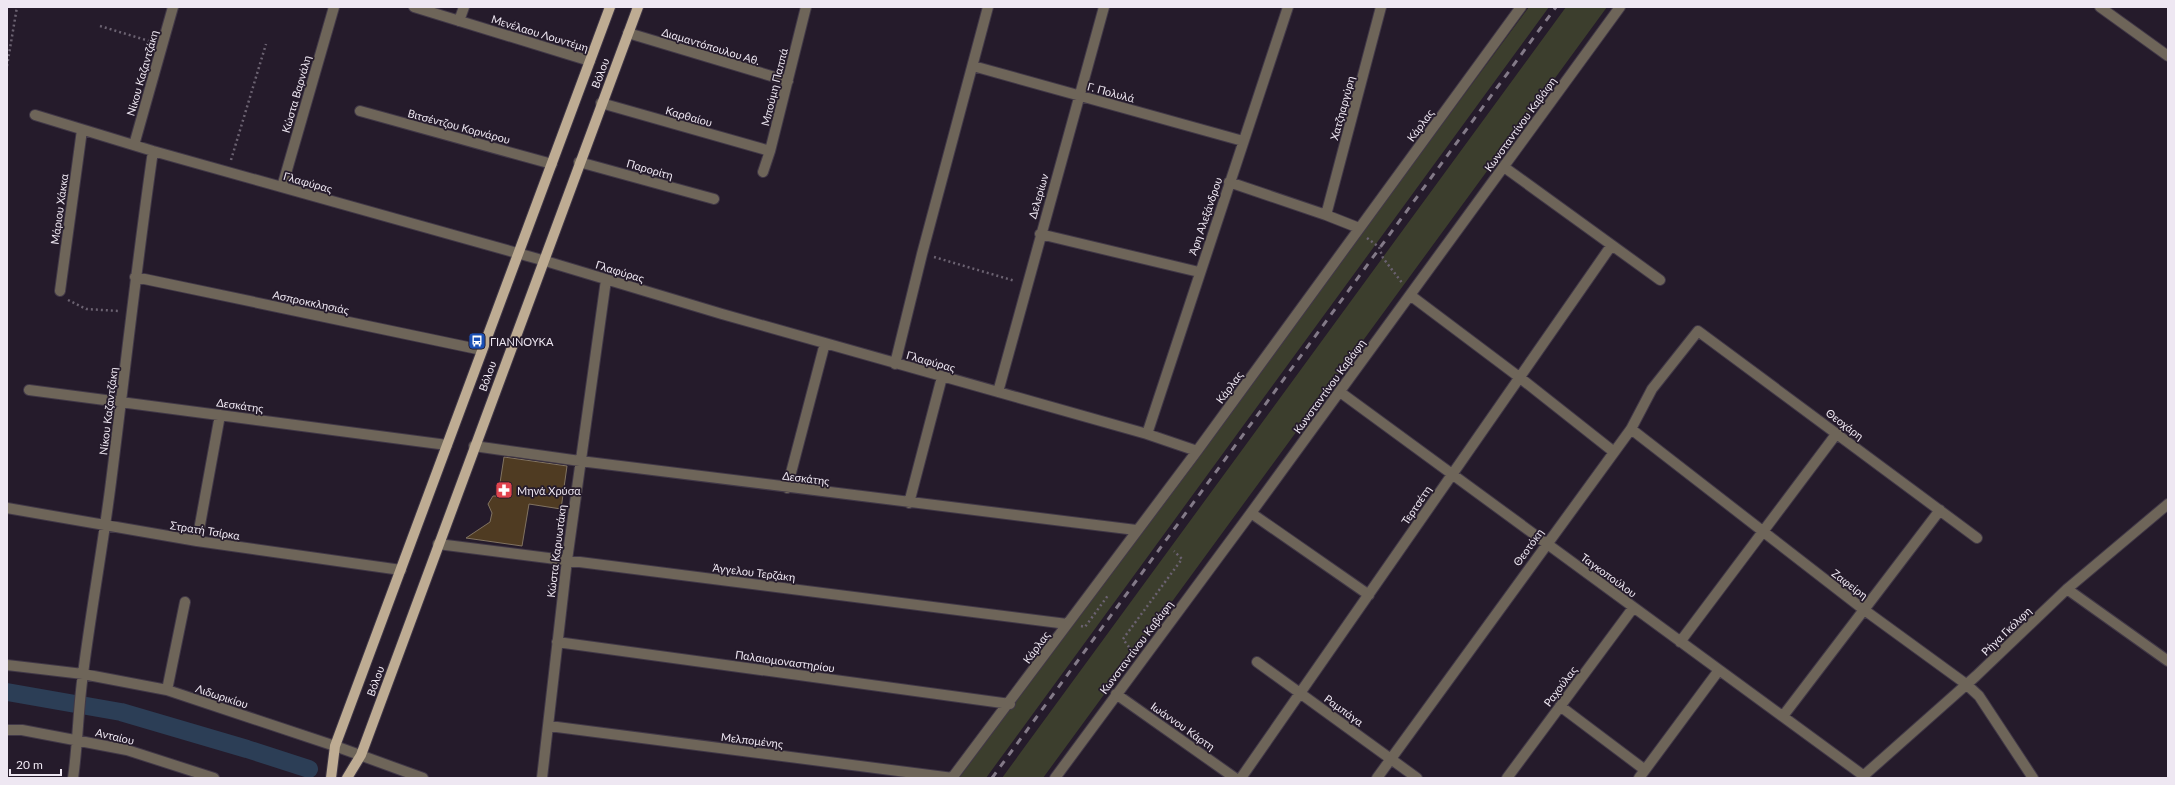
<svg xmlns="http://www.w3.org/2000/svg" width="2175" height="785" viewBox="0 0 2175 785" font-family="Lato,sans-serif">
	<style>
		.green { fill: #3c3e2d }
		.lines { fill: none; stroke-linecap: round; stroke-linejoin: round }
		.canal { stroke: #2c3e56; stroke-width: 18 }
		.building { fill: #4f3b22; stroke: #817361 }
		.street-casing { stroke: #413847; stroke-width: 12 }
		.primary-casing { stroke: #413847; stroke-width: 12 }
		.path { stroke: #6b6271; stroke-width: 2.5; stroke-dasharray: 2 3; stroke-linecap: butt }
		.street { stroke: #6e6559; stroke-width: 10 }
		.primary { stroke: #beac93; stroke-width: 10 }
		.rail { stroke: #837a88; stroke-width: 3; stroke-dasharray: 7 7; stroke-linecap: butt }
		.labels { text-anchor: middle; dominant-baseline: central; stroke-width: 3.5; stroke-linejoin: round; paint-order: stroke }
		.street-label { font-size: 11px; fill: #eee7f2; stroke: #251b2b }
		.poi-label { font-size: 11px; fill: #eee7f2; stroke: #251b2b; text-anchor: start }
	</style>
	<rect width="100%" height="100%" fill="#251b2b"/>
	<!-- green -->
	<path class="green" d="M1529,7H1549L986,778H959Z
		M1566,7H1607L1043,778H1002Z"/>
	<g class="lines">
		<!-- canal -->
		<path class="canal" d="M7,692L121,712L247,749L309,769"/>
	</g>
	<!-- building -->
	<path class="building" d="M504,457L567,466L561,509L529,504L522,546L466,538L490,522L492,513L488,504L493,496H498Z"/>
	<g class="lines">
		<!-- street casing -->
		<g class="street-casing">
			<path id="street" d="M414,7L590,61
				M2100,7L2168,56
				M459,21L464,7
				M628,33L788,81
				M973,66L1243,141
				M601,103L770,151
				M360,111L552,164
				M35,115L153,151L542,260L722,314L1147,434L1197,451
				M134,145L173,7
				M579,162L714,199
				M1504,167L1660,280
				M763,172L770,151L806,7
				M1229,182L1326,215L1359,228
				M282,187L334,7
				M1326,215L1381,7
				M1040,234L1199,272
				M135,277L482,350
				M60,291L82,130
				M1410,295L1519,377L1614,452
				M895,364L922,254L988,7
				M29,390L447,445
				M998,392L1104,7
				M1340,392L1864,776
				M1631,429L1863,609L1966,684L1979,696L2033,778
				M1147,434L1288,7
				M474,446L580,461L1136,530
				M787,488L825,343
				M909,503L942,377
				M7,508L197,541L401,570
				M1251,513L1369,595
				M197,541L220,415
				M438,544L1067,624
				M2067,589L2168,661
				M557,642L1010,704
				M1680,642L1837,433
				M1257,662L1417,778
				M7,665L83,674L167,690L335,746L423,778
				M167,690L185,602
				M1116,694L1235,778
				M1560,706L1645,770
				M1783,716L1940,510
				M549,726L953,778
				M7,730H22L127,750L214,778
				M73,778C78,743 78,709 83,674C91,610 103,546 111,482C125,372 137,261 153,151
				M542,778L567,560L606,280
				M952,778L1197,451L1521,7
				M1055,778L1251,513L1620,7
				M1241,778L1611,246
				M1377,778L1631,429L1652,389L1698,331L1977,538
				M1507,778L1633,608
				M1639,778L1719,670
				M1861,778L1976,676L2067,589L2168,504"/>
		</g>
		<!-- primary casing -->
		<g class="primary-casing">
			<path id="primary" d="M331,778L335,746L610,7
				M347,778L361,755L638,7"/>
		</g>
		<!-- path -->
		<path class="path" d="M100,26L149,41
			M7,66L17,7
			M231,160L266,44
			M1367,238L1379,247L1383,258L1403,284
			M934,257L1015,281
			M68,300L86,309L119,311
			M1081,626L1085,627L1109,594
			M1132,651L1123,639L1182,559L1174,551"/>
		<!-- street -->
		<use href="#street" class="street"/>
		<!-- primary -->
		<use href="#primary" class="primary"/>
		<!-- rail -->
		<path class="rail" d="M992,778L1556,7"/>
	</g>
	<!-- icons -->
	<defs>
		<g id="bus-square" transform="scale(0.9)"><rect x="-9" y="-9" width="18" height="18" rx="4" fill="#1a4fb4" stroke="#251b2b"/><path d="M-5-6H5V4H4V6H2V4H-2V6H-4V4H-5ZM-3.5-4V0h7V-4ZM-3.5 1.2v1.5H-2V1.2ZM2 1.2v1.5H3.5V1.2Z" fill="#fff"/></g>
		<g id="pharmacy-square" transform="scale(0.9)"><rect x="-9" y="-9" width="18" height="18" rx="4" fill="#e0444e" stroke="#251b2b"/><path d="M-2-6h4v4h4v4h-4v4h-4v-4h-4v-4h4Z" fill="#fff"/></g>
	</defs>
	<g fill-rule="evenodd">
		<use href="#bus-square" x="477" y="341"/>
		<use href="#pharmacy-square" x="504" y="490"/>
	</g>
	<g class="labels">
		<!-- street labels -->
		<g class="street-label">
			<text transform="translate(540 33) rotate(17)">Μενέλαου Λουντέμη</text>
			<text transform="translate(711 46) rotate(17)">Διαμαντόπουλου Αθ.</text>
			<text transform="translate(142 73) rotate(-74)">Νίκου Καζαντζάκη</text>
			<text transform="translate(600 73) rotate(-69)">Βόλου</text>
			<text transform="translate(774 87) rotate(-76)">Μπούμη Παππά</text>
			<text transform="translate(1111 92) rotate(15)">Γ. Πολυλά</text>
			<text transform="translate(296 94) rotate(-74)">Κώστα Βαρνάλη</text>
			<text transform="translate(1342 108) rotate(-75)">Χατζηαργύρη</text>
			<text transform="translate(689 116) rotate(16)">Καρθαίου</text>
			<text transform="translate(1520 124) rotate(-54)">Κωνσταντίνου Καβάφη</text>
			<text transform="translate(1420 125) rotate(-54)">Κάρλας</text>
			<text transform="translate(459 126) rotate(15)">Βιτσέντζου Κορνάρου</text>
			<text transform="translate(650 169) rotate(16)">Παρορίτη</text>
			<text transform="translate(308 182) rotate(16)">Γλαφύρας</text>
			<text transform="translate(1038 196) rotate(-74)">Δελερίων</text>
			<text transform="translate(59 209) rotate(-82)">Μάριου Χάκκα</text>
			<text transform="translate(1205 216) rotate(-71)">Άρη Αλεξάνδρου</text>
			<text transform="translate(620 271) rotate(17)">Γλαφύρας</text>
			<text transform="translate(311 302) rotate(12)">Ασπροκκλησιάς</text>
			<text transform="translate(931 361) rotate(16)">Γλαφύρας</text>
			<text transform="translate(487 376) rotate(-70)">Βόλου</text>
			<text transform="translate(1329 386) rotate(-54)">Κωνσταντίνου Καβάφη</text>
			<text transform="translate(1229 387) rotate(-54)">Κάρλας</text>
			<text transform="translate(240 405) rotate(8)">Δεσκάτης</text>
			<text transform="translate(108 411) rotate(-83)">Νίκου Καζαντζάκη</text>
			<text transform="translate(1845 424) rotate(37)">Θεοχάρη</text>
			<text transform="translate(806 478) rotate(7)">Δεσκάτης</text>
			<text transform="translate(1416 505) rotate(-56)">Τερτσέτη</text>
			<text transform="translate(205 530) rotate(9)">Στρατή Τσίρκα</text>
			<text transform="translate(1528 547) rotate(-54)">Θεοτόκη</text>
			<text transform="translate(556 551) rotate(-83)">Κώστα Καρυωτάκη</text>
			<text transform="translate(754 572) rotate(7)">Άγγελου Τερζάκη</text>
			<text transform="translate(1609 575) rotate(36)">Ταγκοπούλου</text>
			<text transform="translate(1850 584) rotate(37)">Ζαφείρη</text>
			<text transform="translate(2006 631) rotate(-44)">Ρήγα Γκόλφη</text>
			<text transform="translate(1036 647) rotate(-54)">Κάρλας</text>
			<text transform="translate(1136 647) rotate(-53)">Κωνσταντίνου Καβάφη</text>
			<text transform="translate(785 661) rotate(8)">Παλαιομοναστηρίου</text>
			<text transform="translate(375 681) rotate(-70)">Βόλου</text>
			<text transform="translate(1560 686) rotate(-53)">Ραχούλας</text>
			<text transform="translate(222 696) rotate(18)">Λιδωρικίου</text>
			<text transform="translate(1344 710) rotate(36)">Ραμπάγα</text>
			<text transform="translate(1183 726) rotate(35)">Ιωάννου Κάρτη</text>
			<text transform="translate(115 736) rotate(13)">Ανταίου</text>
			<text transform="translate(752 740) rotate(7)">Μελπομένης</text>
		</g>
		<!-- poi labels -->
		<g class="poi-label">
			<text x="490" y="341">ΓΙΑΝΝΟΥΚΑ</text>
			<text x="517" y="490">Μηνά Χρύσα</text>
		</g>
	</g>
	<!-- border -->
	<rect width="2175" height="785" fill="none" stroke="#eee7f2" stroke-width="16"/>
	<!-- scale -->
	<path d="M10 769v6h51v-6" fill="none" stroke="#eee7f2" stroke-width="2"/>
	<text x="16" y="769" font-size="12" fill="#eee7f2" stroke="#251b2b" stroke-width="3" paint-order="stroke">20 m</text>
</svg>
